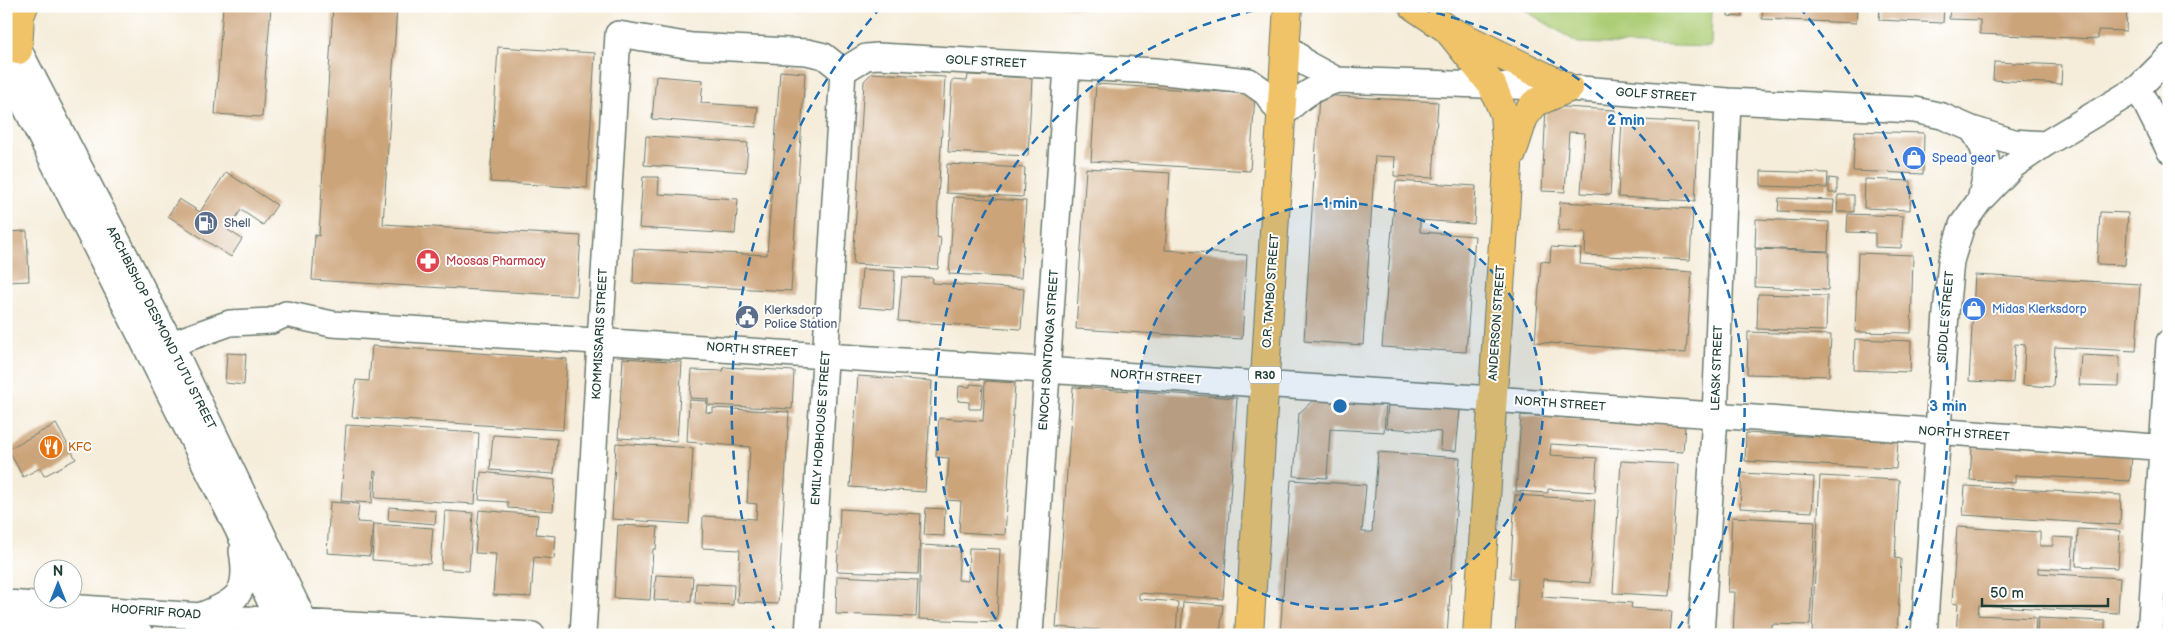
<svg xmlns="http://www.w3.org/2000/svg" width="2175" height="641" viewBox="0 0 2175 641" font-family="'Balsamiq Sans',sans-serif">
	<style>
		.green { fill: #accc74; stroke: #668454 }
		.building { fill: #cca47a }
		.lines { fill: none; stroke-linecap: round; stroke-linejoin: round }
		.minor-casing { stroke: #6a7a6e; stroke-width: 28 }
		.major-casing { stroke: #6a7a6e; stroke-width: 30 }
		.highway-casing { stroke: #6a7a6e; stroke-width: 30 }
		.minor { stroke: #fff; stroke-width: 25 }
		.major { stroke: #f0c369; stroke-width: 28 }
		.highway { stroke: #f0c369; stroke-width: 28 }
		.ring { fill: none; stroke: #1f6fb2; stroke-width: 2.5; stroke-dasharray: 9 6 }
		.labels { text-anchor: middle; dominant-baseline: central; stroke-width: 4; stroke-linejoin: round; paint-order: stroke }
		.shield { fill: #fff; stroke: #627771; stroke-width: 1 }
		.shield-label { font-size: 11px; font-weight: bold; fill: #1f3d34 }
		.street-label { font-size: 12px; fill: #1f3d34; stroke: #fff }
		.shop-label { font-size: 12px; fill: #366cbe; stroke: #fff; text-anchor: start }
		.service-label { font-size: 12px; fill: #4e5e75; stroke: #fff; text-anchor: start }
		.health-label { font-size: 12px; fill: #be3a42; stroke: #fff; text-anchor: start }
		.food-label { font-size: 12px; fill: #c56008; stroke: #fff; text-anchor: start }
		.centre { fill: #1f6fb2; stroke: #fff; stroke-width: 2.5 }
		.ring-label { font-size: 15px; text-anchor: middle; font-weight: bold; fill: #1f6fb2; stroke: #fff; stroke-width: 4; stroke-linejoin: round; paint-order: stroke }
	</style>
	<rect width="100%" height="100%" fill="#fff"/>
	<filter id="ink" filterUnits="userSpaceOnUse"><feTurbulence type="fractalNoise" baseFrequency=".02" numOctaves="2"/><feDisplacementMap in="SourceGraphic" scale="10" xChannelSelector="R" yChannelSelector="G"/><feConvolveMatrix kernelMatrix="1 2 1 2 8 2 1 2 1" color-interpolation-filters="sRGB"/></filter>
	<filter id="wash" filterUnits="userSpaceOnUse"><feTurbulence type="fractalNoise" baseFrequency=".0096" numOctaves="4" result="noise"/><feDisplacementMap in="SourceGraphic" scale="20" xChannelSelector="R" yChannelSelector="G"/><feGaussianBlur stdDeviation="1.12" result="paint"/><feColorMatrix in="noise" values="0 0 0 0 0 0 0 0 0 0 0 0 0 0 0 0 0 1.4 0 .05"/><feComposite in="paint" operator="in"/></filter>
	<g filter="url(#wash)">
		<rect width="100%" height="100%" fill="#f5ecd9"/>
		<!-- green -->
		<path class="green" d="M1518,6H1712L1711,47L1578,43Z"/>
		<g id="blocks">
			<!-- building -->
			<path class="building" d="M223,6H271L262,117L215,114Z
				M333,6H397L383,224L581,236L577,296L312,280L315,235L319,236Z
				M1055,6H1084L1083,9Z
				M1728,6H1742V17L1728,16Z
				M1763,6H1857L1856,23L1762,19Z
				M1880,6H1944L1943,23L1879,20Z
				M1950,6H2127L2126,31L2098,30V39L1980,34V20L1949,19Z
				M498,47L595,53L587,188L490,182Z
				M1994,62L2062,65L2061,84L1993,80Z
				M780,71L805,73L791,291L633,283L634,249L767,255Z
				M872,73L945,77L938,200L937,237L941,238L938,269L853,264L864,81Z
				M968,75L1032,78L1028,156L948,152L952,80L967,81Z
				M656,76L703,80L701,103L758,107L756,127L652,119Z
				M1096,84L1255,94L1250,171L1091,161Z
				M1319,95L1438,102L1433,178L1394,176L1395,157L1375,156L1363,345L1304,341Z
				M1546,106L1615,110L1610,195L1581,193L1585,133L1569,132L1565,192L1542,191Z
				M1622,119L1699,123L1695,201L1618,197Z
				M1855,131L1924,133L1923,174L1853,171Z
				M646,136L748,143L746,172L644,165Z
				M947,164L1025,168L1023,197L946,193Z
				M1086,168L1170,173L1165,250L1247,255L1242,339L1076,329Z
				M1761,171L1828,173L1827,188L1761,186Z
				M226,172L277,205L263,225L241,210L228,230L242,239L231,257L168,216L179,199L200,212Z
				M643,177H659L658,194L738,199L735,234L639,228Z
				M1829,178L1837,179V193H1829Z
				M1865,179L1911,181L1910,210L1864,208Z
				M1396,181L1476,186L1474,224L1420,220V232L1475,236L1466,352L1382,347Z
				M1838,195H1854V212H1837Z
				M954,197L1026,201L1021,278L949,274Z
				M1779,198L1834,200L1833,213L1778,211Z
				M1560,202L1693,209L1690,260L1585,255L1586,232L1558,231Z
				M2100,212L2128,213L2125,265L2097,264Z
				M1848,214L1903,216L1901,248L1875,247V233L1847,232Z
				M1756,219L1829,222L1828,251L1755,248Z
				M27,231L29,281L6,282V232Z
				M1551,247L1581,249L1580,264L1692,272L1686,353L1535,342L1541,261L1550,262Z
				M1756,249L1829,252L1828,290L1755,287Z
				M1858,253L1913,255L1911,333L1855,332Z
				M862,269L895,271L893,310L859,307Z
				M1975,275L2140,284L2136,351L2055,347L2053,387L2023,385L2025,345L2015,344L2013,383L1969,381Z
				M902,277L933,278L932,283L1024,289L1021,329L898,321Z
				M1758,294L1827,296L1826,331L1757,329Z
				M1748,332L1831,335L1829,376L1747,374Z
				M1855,339L1911,341L1910,372L1854,370Z
				M372,346L567,359L563,430L352,417L356,380L369,381Z
				M227,353L246,354L244,385L225,383Z
				M2081,355L2120,357L2119,386L2079,385Z
				M623,358L682,362L677,441L618,438Z
				M724,367L794,371L792,409L708,405V399L690,398L692,370L723,371Z
				M858,376L932,381L925,492L850,487Z
				M985,381L1015,383L1005,535L959,532L961,501L946,500L949,458L936,457L939,418L983,421Z
				M970,384L983,385L981,409H969V402L958,401L959,386L970,387Z
				M1073,387L1237,398L1223,599L1139,593V599L1178,602L1176,635L1056,627Z
				M1316,398L1386,403L1384,432L1330,429L1327,478L1294,476L1299,413Z
				M689,400L707,401L706,412L713,413V408L789,412L778,604L737,602L740,550L702,548L703,516L756,519L757,504L747,503L750,447L687,442Z
				M1388,404L1460,409L1456,451L1440,450L1441,432L1386,428Z
				M1521,415L1685,425L1683,452L1551,444L1550,455L1597,458L1595,492L1548,489V493L1516,491Z
				M56,424L76,459L44,476L40,468L23,477L8,449Z
				M346,425L479,433L475,504L375,498L376,472L374,471L372,503L341,501Z
				M1746,433L1898,441L1896,469L1745,461Z
				M493,435L557,439L554,474L490,470Z
				M616,443L693,448L689,524L612,519Z
				M1972,447L2132,455L2130,481L2015,475V483L1970,480Z
				M1378,452L1460,458L1447,635H1280L1291,480L1366,485L1362,532H1372Z
				M1621,461L1678,464L1670,596L1613,593Z
				M481,472L555,480L553,511L508,508V502L479,500Z
				M1742,473L1814,477L1812,512L1740,508Z
				M1820,476L1899,480L1895,558L1901,559L1897,635L1812,633Z
				M1965,486L2121,495L2120,525L1963,515Z
				M1515,495L1595,500L1590,583L1543,579L1542,597L1632,603L1631,608L1672,611L1670,635H1515L1518,578H1510Z
				M330,502L359,504L357,522L373,523L370,556L327,553Z
				M389,507L436,511L435,524L388,520Z
				M926,508L945,509L944,536L924,535Z
				M840,509L921,514L918,574L837,571Z
				M479,510L538,515L536,534L556,536L554,559L534,557L531,597L493,595L496,554L475,553Z
				M445,511L473,513L469,571L441,569Z
				M1732,517L1815,521L1810,625L1772,624V635H1733L1735,592H1728Z
				M374,524L433,528L430,564L372,560Z
				M618,525L658,527L656,549H653L650,600L614,598Z
				M1957,527L2040,532V546H2053V537L2073,538L2072,570L2038,568V573L2120,578L2118,613L1979,605L1978,615L2036,618L2035,635H1956L1958,604L1952,603Z
				M2078,529L2120,531L2118,568L2076,566Z
				M921,545L960,547L958,580L968,581L969,548L1000,549L997,622L919,619Z
				M656,575L693,577L691,602L654,600Z
				M837,576L918,580L916,617L836,614Z
				M696,583L734,585L733,605L695,603Z
				M1183,602L1223,605L1220,635H1181Z
				M2038,618L2105,621V635H2037Z"/>
		</g>
	</g>
	<g filter="url(#ink)">
		<use href="#blocks" fill-opacity="0" stroke="#6a7a6e" stroke-width="1"/>
		<g class="lines">
			<!-- minor casing -->
			<g class="minor-casing">
				<path id="minor" d="M9,31L171,344L311,635
					M1286,45L1307,64L1337,80
					M6,68L238,530L285,635
					M2138,88L2169,150
					M1972,129C1992,157 1988,168 1980,200
					M151,354L171,344L230,323L271,321L286,314L332,324L1492,399L2169,448
					M6,603L278,621L532,635
					M202,615C239,601 249,592 242,551
					M6,625L141,635
					M583,635L618,34L692,46L807,52L824,56L843,71L866,57L878,56L1155,71L1249,81L1266,93L1282,116C1301,96 1311,89 1337,80L1569,88L1728,101L1915,110L1942,116L1972,129L2014,142L2045,144
					M808,635L843,71
					M1030,635L1067,66
					M1701,635L1715,416L1728,101
					M1924,635L1946,313L1951,261L1962,225L1980,200L2013,166L2045,144L2138,88L2169,57
					M2150,635L2169,342"/>
			</g>
			<!-- major casing -->
			<g class="major-casing">
				<path id="major" d="M1413,6L1447,29L1569,88
					M1447,29L1492,85L1504,114L1508,167L1477,635
					M1512,154L1524,117L1535,103L1569,88
					M1249,635L1288,6"/>
			</g>
			<!-- highway casing -->
			<g class="highway-casing">
				<path id="highway" d="M18,50L20,16L24,6"/>
			</g>
			<!-- minor -->
			<use href="#minor" class="minor"/>
			<!-- major -->
			<use href="#major" class="major"/>
			<!-- highway -->
			<use href="#highway" class="highway"/>
		</g>
	</g>
	<!-- distance rings -->
	<circle cx="1340" cy="406" r="203" fill="#1f6fb2" fill-opacity=".12"/>
	<g class="ring">
		<circle cx="1340" cy="406" r="203"/>
		<path d="M1004 632A405 405 0 0 1 1273 7M1407 7A405 405 0 0 1 1676 632"/>
		<path d="M776 634A608 608 0 0 1 881 7M1799 7A608 608 0 0 1 1904 634"/>
	</g>
	<!-- icons -->
	<defs>
		<g id="shop-disc" transform="scale(1.25)"><circle r="9.5" fill="#3f7fe0" stroke="#fff"/><path d="M-5-2.5h2.3a2.7 3.5 0 0 1 5.4 0H5L5.5 6h-11ZM-1.5-2.5h3a1.5 2.3 0 0 0-3 0Z" fill="#fff"/></g>
		<g id="fuel-disc" transform="scale(1.25)"><circle r="9.5" fill="#5c6f8a" stroke="#fff"/><path d="M-5.5-6h7V0h2V4h1.3V-2.5L3-4.5l.8-.8L6-3V5H2.5V1h-1V6h-7ZM-4.2-4.7v3.2H.2V-4.7Z" fill="#fff"/></g>
		<g id="pharmacy-disc" transform="scale(1.25)"><circle r="9.5" fill="#e0444e" stroke="#fff"/><path d="M-2-6h4v4h4v4h-4v4h-4v-4h-4v-4h4Z" fill="#fff"/></g>
		<g id="civic-disc" transform="scale(1.25)"><circle r="9.5" fill="#5c6f8a" stroke="#fff"/><path d="M-.6-6.5H3V-4.5H.6V-3L4-1V1h2V6H-6V1h2V-1L-.6-3ZM-1.2 2.5V6h2.4V2.5Z" fill="#fff"/></g>
		<g id="restaurant-disc" transform="scale(1.25)"><circle r="9.5" fill="#e8710a" stroke="#fff"/><path d="M-5-6h1v4h1v-4h1v4h1v-4h1v5L-1.5 .5V6h-2V.5L-5-1ZM5-6V6H3V1.5H1.5Q1.5-4 5-6Z" fill="#fff"/></g>
	</defs>
	<g fill-rule="evenodd">
		<use href="#shop-disc" x="1914" y="158"/>
		<use href="#fuel-disc" x="206" y="223"/>
		<use href="#pharmacy-disc" x="428" y="261"/>
		<use href="#shop-disc" x="1974" y="309"/>
		<use href="#civic-disc" x="747" y="317"/>
		<use href="#restaurant-disc" x="51" y="447"/>
	</g>
	<g class="labels">
		<!-- shield labels -->
		<rect class="shield" x="1249" y="366.5" width="32" height="17" rx="4"/>
		<g class="shield-label">
			<text x="1265" y="375">R30</text>
		</g>
		<!-- street labels -->
		<g class="street-label">
			<text transform="translate(986 62) rotate(3)">GOLF STREET</text>
			<text transform="translate(1656 95) rotate(4)">GOLF STREET</text>
			<text transform="translate(1271 291) rotate(-86)">O.R. TAMBO STREET</text>
			<text transform="translate(1946 317) rotate(-85)">SIDDLE STREET</text>
			<text transform="translate(1497 323) rotate(-86)">ANDERSON STREET</text>
			<text transform="translate(161 328) rotate(63)">ARCHBISHOP DESMOND TUTU STREET</text>
			<text transform="translate(600 334) rotate(-87)">KOMMISSARIS STREET</text>
			<text transform="translate(752 350) rotate(4)">NORTH STREET</text>
			<text transform="translate(1049 350) rotate(-86)">ENOCH SONTONGA STREET</text>
			<text transform="translate(1717 368) rotate(-88)">LEASK STREET</text>
			<text transform="translate(1156 377) rotate(4)">NORTH STREET</text>
			<text transform="translate(1560 404) rotate(4)">NORTH STREET</text>
			<text transform="translate(821 428) rotate(-86)">EMILY HOBHOUSE STREET</text>
			<text transform="translate(1964 434) rotate(4)">NORTH STREET</text>
			<text transform="translate(156 612) rotate(4)">HOOFRIF ROAD</text>
		</g>
		<!-- shop labels -->
		<g class="shop-label">
			<text x="1932" y="158">Spead gear</text>
			<text x="1992" y="309">Midas Klerksdorp</text>
		</g>
		<!-- service labels -->
		<g class="service-label">
			<text x="224" y="223">Shell</text>
			<text x="764" y="310">Klerksdorp<tspan x="764" dy="14">Police Station</tspan></text>
		</g>
		<!-- health labels -->
		<g class="health-label">
			<text x="446" y="261">Moosas Pharmacy</text>
		</g>
		<!-- food labels -->
		<g class="food-label">
			<text x="68" y="447">KFC</text>
		</g>
	</g>
	<circle cx="1340" cy="406" r="8" class="centre"/>
	<g class="ring-label">
		<text x="1626" y="125">2 min</text>
		<text x="1340" y="208">1 min</text>
		<text x="1948" y="411">3 min</text>
	</g>
	<!-- margin -->
	<rect width="2175" height="641" fill="none" stroke="#fff" stroke-width="25"/>
	<!-- north arrow -->
	<g transform="translate(58 584)"><circle r="24" fill="#ffffff" stroke="#a5b1ae"/>
	<path d="M0-4L9 19L0 12L-9 19Z" fill="#1f6fb2"/>
	<text y="-8" font-size="14" font-weight="bold" text-anchor="middle" fill="#1f3d34">N</text>
	</g>
	<!-- scale -->
	<path d="M1982 598v8h126v-8" fill="none" stroke="#1f3d34" stroke-width="2.5"/>
	<text x="1990" y="598" font-size="15" fill="#1f3d34" stroke="#ffffff" stroke-width="4" paint-order="stroke">50 m</text>
</svg>
